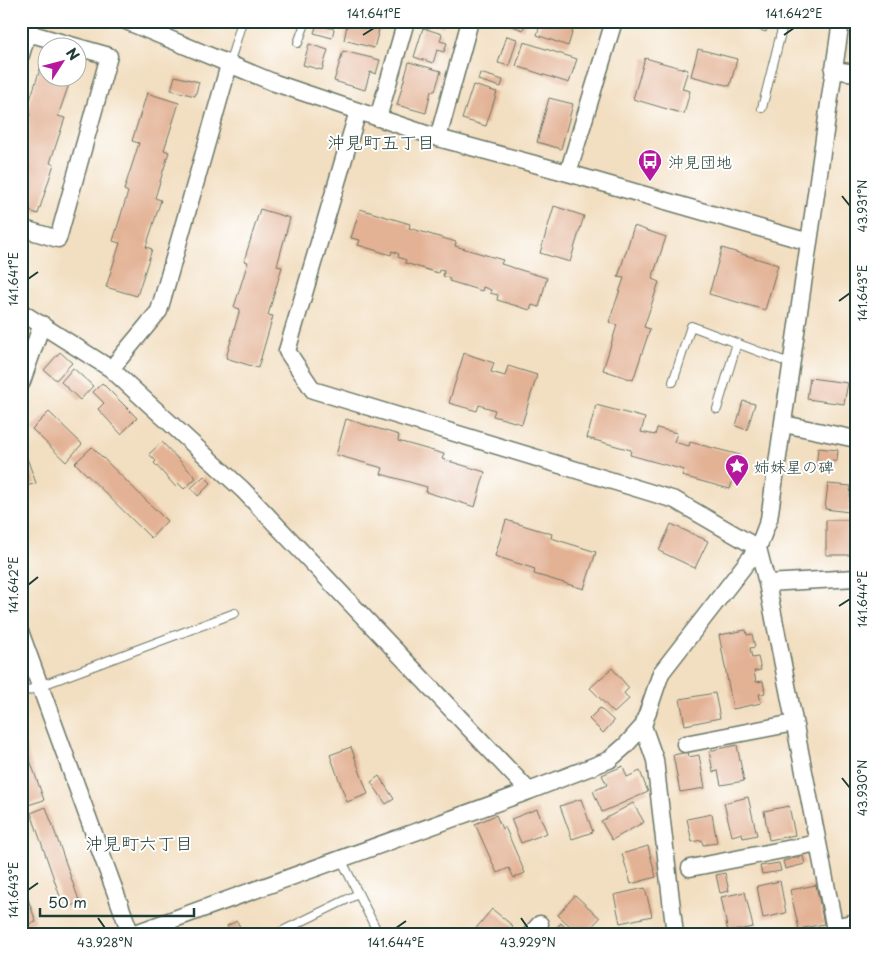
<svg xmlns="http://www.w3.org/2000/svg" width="877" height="956" viewBox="0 0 877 956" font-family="'Playpen Sans','Klee One',sans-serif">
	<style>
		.building { fill: #e3b295 }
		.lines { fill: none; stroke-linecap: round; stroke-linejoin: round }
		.service-casing { stroke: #697565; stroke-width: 10 }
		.minor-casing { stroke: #697565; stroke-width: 19 }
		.service { stroke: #fff; stroke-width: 8 }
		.minor { stroke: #fff; stroke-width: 16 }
		.ticks { fill: none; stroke: #1f3d34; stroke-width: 2 }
		.labels { text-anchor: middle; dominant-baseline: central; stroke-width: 4; stroke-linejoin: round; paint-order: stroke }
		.poi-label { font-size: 16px; fill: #1f3d34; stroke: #fff; text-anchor: start }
		.neighbourhood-label { font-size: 18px; fill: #1f3d34; stroke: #fff }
		.neatline { fill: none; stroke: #1f3d34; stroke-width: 2 }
		.ticks-label { font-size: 12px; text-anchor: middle; fill: #1f3d34 }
	</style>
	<rect width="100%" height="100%" fill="#fff"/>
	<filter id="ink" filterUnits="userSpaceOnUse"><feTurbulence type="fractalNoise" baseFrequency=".02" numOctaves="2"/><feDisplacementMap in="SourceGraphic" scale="10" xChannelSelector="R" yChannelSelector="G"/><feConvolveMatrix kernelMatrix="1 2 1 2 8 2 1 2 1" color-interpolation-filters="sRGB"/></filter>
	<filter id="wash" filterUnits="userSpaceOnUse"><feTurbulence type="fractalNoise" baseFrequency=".0096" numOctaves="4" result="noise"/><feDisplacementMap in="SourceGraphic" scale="20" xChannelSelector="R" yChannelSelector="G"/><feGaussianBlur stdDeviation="1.12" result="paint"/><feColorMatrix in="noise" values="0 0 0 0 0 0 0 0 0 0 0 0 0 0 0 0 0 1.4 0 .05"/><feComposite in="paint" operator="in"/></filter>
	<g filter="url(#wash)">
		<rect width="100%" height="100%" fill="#f2dec0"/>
		<g id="blocks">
			<!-- building -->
			<path class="building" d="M278,21H294L292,26Z
				M348,21H391L389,28L380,26L374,48L344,40Z
				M425,21H445L443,27Z
				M499,21H526L523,30Z
				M541,21H576L568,46L537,35Z
				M752,21H769L766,32L750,27Z
				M317,24L334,29L332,38L314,33Z
				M423,28L442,34L440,41L447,43L444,52L437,50L433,63L414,57Z
				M507,36L517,39L509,66L498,63Z
				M524,42L577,59L569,83L516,66Z
				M309,44L328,50L322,70L303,65Z
				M698,49L737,59L730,86L691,76Z
				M343,51L380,60L376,74L370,72L365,90L334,81Z
				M645,58L688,70L682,89L690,91L684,114L633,99Z
				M43,60L48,61V78H71L58,116L65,118L50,163L54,164L38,214L21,208V139L30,114L26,112Z
				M409,62L441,71L435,91H431L426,113L397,105Z
				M480,73L503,80L501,87L478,80Z
				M175,76L199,82L195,96L171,90Z
				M473,85L497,92L486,126L462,119Z
				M147,93L179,103L164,150L169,152L155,198L161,200L146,247L152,249L137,296L106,287L120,243L113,241L128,192L124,190L139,143L132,141Z
				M549,98L573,104L561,149L537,142Z
				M554,206L584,216L570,262L540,253Z
				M260,209L290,218L277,266L282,267L268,315L273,316L258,368L226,358L240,309L234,307L248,262L244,261Z
				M360,209L410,224L409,228L456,242L455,246L503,260L501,264L547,278L539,307L532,305L530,310L497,300L498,295L490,293L491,290L483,287L482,291L449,281L450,279L443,276L444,271L439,270L438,273L405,263L406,260L398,257L399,254L392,251L391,255L358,245L360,240L351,238Z
				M634,226L666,237L652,279L659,282L644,327L650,329L633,380L603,370L617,325L609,322L624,278L618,277Z
				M722,248L778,265L765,310L709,294Z
				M60,352L72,363L56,380L44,370Z
				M464,353L494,363L491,372L505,376L508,366L537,375L522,424L493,416L495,410L479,405L477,411L449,403Z
				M73,368L93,386L80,400L61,382Z
				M810,378L848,383L844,404L807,399Z
				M102,383L137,418L121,434L98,409L104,403L93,392Z
				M743,401L755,404L747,430L736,426Z
				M596,405L645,418L641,432L655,435L657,428L677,433L674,442L689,446L690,442L740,455L730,489L682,476L684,470L630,455L631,450L587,438Z
				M49,412L82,444L66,462L32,429Z
				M346,419L399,435L398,441L444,454L442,459L485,472L475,507L426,492L427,487L381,474L383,468L336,455Z
				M21,442L36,483L21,488Z
				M162,442L196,478L184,489L178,483L175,486L154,463L156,461L149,454Z
				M92,447L167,521L151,538L75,463Z
				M818,448L838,450L837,461H831L830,470L816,469Z
				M204,476L211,483L198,496L191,488Z
				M828,484L851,486L849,512L825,509Z
				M506,520L552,534L551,538L596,552L584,589L534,574L535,569L495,556Z
				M826,520H853V555H826Z
				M671,524L708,541L695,568L659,551Z
				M746,630L747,635L752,634L755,647L750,648L752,658L758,657L761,670L754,671L756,682L763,681L765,693L759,694L761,703L733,709L719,635Z
				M612,668L629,688L624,693L629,699L614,713L590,688Z
				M715,693L720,718L685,725L680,699Z
				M600,708L614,721L603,733L589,719Z
				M22,737L44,800L28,805L21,785Z
				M737,745L744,781L721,785L718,771L713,772L709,751Z
				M351,747L368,794L347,802L330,755Z
				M688,752L689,757L699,755L705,788L680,792L673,755Z
				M623,766L627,777L640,771L648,792L602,812L593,791L607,785L602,775Z
				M379,776L394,799L386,804L371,782Z
				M748,797L757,835L743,838L742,833L732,836L724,803Z
				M581,799L593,832L572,839L560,806Z
				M633,803L644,822L612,840L601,821Z
				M789,806L795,835L769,840L764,811Z
				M46,807L80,903L64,908L31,813Z
				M537,809L547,833L521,843L511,819Z
				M712,814L717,843L703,845L702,840L692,842L687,819Z
				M496,815L502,829L505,827L525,873L514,878L509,868L497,873L475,824Z
				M648,846L656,877L631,884L622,854Z
				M803,856L805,864L785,869L783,861Z
				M779,863L781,871L762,874L760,866Z
				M725,873L729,891L720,893L716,875Z
				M21,879L36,922L21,927Z
				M780,881L786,913L763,918L757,886Z
				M816,885L824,924L799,929L790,890Z
				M645,888L652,916L620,923L614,895Z
				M745,892L753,927L728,932L721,897Z
				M575,895L600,918L584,935H580L558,915Z
				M492,909L513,926L506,935H475L472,933Z
				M237,921L244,935H231L227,926Z
				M561,923L573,935H550Z
				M606,927L614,935H599Z"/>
		</g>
	</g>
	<g filter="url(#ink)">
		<use href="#blocks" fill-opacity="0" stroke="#697565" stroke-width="1"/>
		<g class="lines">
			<!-- service casing -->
			<g class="service-casing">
				<path id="service" d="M298,43L306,21
					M229,65L242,21
					M762,108L784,21
					M673,382L691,326L792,364
					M717,409L737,343
					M21,693L235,613
					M341,859L376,929L364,935
					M274,935L358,894"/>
			</g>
			<!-- minor casing -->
			<g class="minor-casing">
				<path id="minor" d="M126,21L275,83L438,138L568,173L809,242
					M21,55L31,21
					M833,70L856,73
					M358,111L287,351L313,390L675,500L758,548L767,583L836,935
					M378,118L406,21
					M438,138L470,21
					M568,173L614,21
					M21,228L58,239L109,56L28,33
					M21,312L111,369L243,490L529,791
					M111,369L159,311L229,65
					M21,384L42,324
					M784,424L856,439
					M767,583L856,578
					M21,634L131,935
					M643,726L655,760L675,935
					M685,744L794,723
					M690,868L818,843
					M834,927L856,922
					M130,935L529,791L609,760L625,746L643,726L661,673L758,548L769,519L841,21
					M530,935L540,924"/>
			</g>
			<!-- service -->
			<use href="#service" class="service"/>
			<!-- minor -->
			<use href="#minor" class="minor"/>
		</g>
	</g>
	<!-- ticks -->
	<path class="ticks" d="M363,35L374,28M784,35L794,28M842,196L850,206M28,279L38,272M839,301L850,293M28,585L38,577M839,606L850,599M842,778L850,788M28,890L38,883M98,918L105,928M521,918L528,928M396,928L406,921"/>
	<!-- icons -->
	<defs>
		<g id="bus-pin" transform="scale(1.25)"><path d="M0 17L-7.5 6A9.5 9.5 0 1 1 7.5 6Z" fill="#b5179e" stroke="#fff"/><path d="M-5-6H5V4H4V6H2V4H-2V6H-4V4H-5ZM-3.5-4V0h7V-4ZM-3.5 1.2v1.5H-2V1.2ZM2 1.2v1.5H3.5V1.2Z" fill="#fff"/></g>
		<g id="sight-pin" transform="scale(1.25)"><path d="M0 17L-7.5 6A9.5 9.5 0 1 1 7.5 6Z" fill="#b5179e" stroke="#fff"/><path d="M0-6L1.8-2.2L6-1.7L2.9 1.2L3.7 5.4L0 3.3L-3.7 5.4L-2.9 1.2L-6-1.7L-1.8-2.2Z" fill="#fff"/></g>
	</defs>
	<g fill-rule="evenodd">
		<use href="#bus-pin" x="650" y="161"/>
		<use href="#sight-pin" x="737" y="466"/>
	</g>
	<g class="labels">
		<!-- poi labels -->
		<g class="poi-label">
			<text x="668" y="161">沖見団地</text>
			<text x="754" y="466">姉妹星の碑</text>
		</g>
		<!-- neighbourhood labels -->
		<g class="neighbourhood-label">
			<text x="381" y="141">沖見町五丁目</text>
			<text x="139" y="842">沖見町六丁目</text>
		</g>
	</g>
	<!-- margin -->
	<rect width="877" height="956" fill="none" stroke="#fff" stroke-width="55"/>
	<!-- north arrow -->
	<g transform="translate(62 62) rotate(54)"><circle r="24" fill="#ffffff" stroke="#a5b1ae"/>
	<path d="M0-4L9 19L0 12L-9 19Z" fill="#b5179e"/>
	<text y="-8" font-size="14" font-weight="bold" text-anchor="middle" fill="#1f3d34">N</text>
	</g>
	<!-- scale -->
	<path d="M40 908v8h154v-8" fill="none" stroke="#1f3d34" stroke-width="2.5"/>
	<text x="48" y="908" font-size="15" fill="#1f3d34" stroke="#ffffff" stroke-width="4" paint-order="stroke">50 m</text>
	<rect x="28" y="28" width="822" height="900" class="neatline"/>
	<g class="ticks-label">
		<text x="374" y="18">141.641°E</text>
		<text x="794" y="18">141.642°E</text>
		<text transform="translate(863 206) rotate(-90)" y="4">43.931°N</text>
		<text transform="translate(14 279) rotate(-90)" y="4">141.641°E</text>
		<text transform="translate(863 293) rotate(-90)" y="4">141.643°E</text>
		<text transform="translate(14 585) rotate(-90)" y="4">141.642°E</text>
		<text transform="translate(863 599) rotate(-90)" y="4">141.644°E</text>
		<text transform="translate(863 788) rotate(-90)" y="4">43.930°N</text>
		<text transform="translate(14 890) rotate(-90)" y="4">141.643°E</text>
		<text x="105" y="947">43.928°N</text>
		<text x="396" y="947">141.644°E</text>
		<text x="528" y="947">43.929°N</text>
	</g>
</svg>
